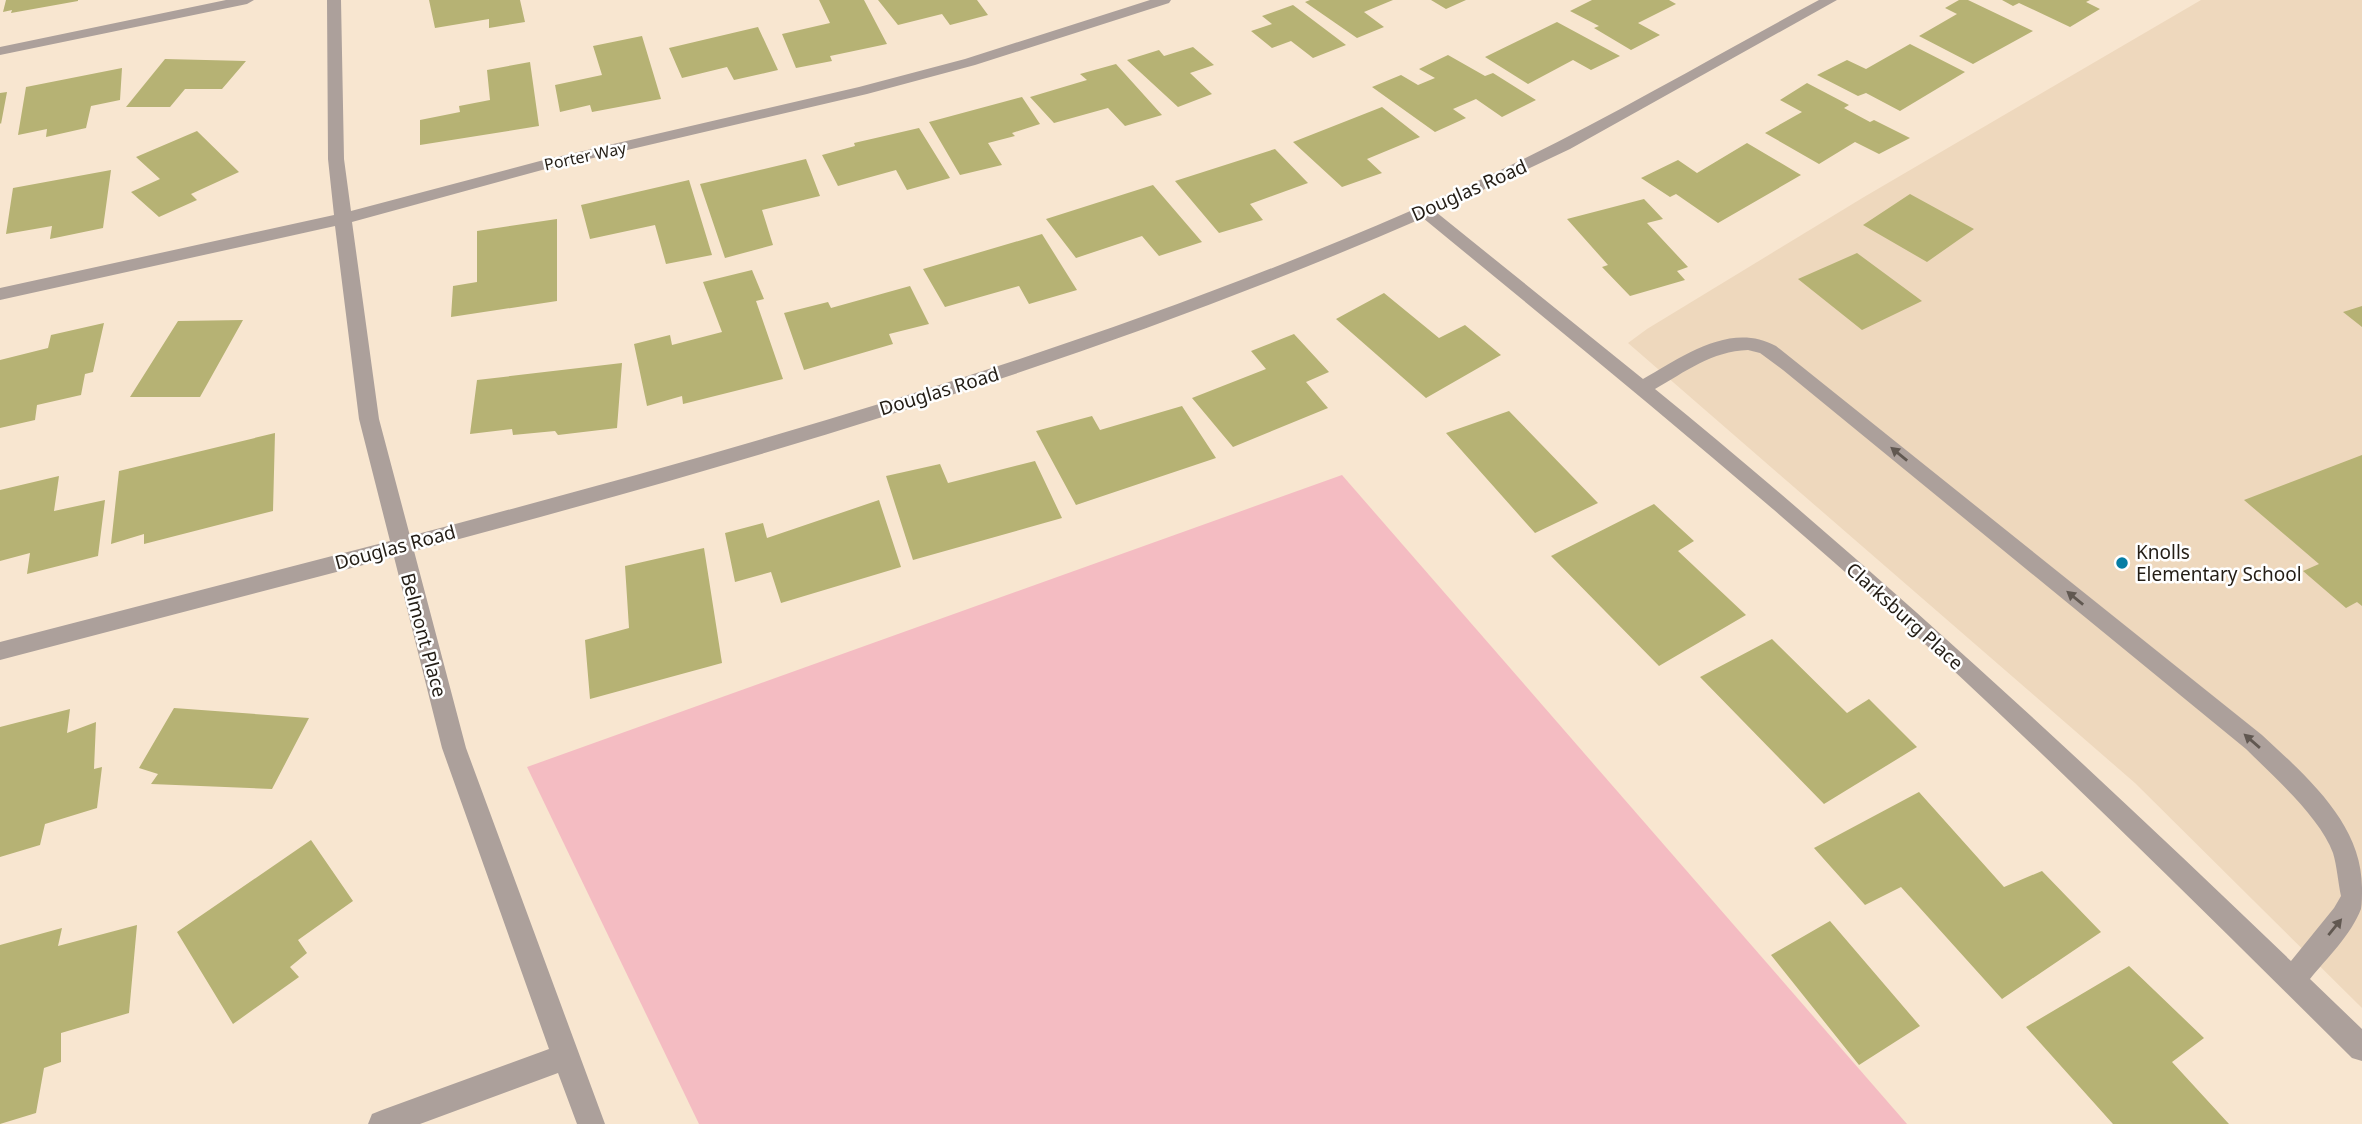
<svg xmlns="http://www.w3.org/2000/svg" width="2362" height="1124" viewBox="0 0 2362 1124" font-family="'Noto Sans',sans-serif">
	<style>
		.built { fill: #eed8bd }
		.green { fill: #f4bcc2 }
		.building { fill: #b6b274 }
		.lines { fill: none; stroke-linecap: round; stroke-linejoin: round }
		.minor { fill: #aca09b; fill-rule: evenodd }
		.oneway { fill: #615851 }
		.poi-dot { fill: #067da4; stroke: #fff; stroke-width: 2.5 }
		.labels { text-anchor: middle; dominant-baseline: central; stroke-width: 5; stroke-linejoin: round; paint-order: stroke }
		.far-street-label { font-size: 16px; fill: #231d15; stroke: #fff }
		.street-label { font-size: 19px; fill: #231d15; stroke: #fff }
		.poi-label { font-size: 19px; fill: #231d15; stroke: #fff; text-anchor: start }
	</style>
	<rect width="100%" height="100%" fill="#f8e6d0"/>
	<!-- built -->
	<path class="built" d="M2201,0H2362V1008L2135,783L1628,343L1647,329L1864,197Z"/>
	<!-- green -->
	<path class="green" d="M1342,475L1907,1124H699L527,767Z"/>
	<!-- building -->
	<path class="building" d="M6,0H78V1L11,13L12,10L3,12Z
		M429,0H520L525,22L489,28V19L435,28Z
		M819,0H864L887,44L830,56L832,61L796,68L782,34L830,23Z
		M878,0H977L988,15L950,25L942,14L898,25Z
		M1310,0H1393L1364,12L1384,27L1357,38L1305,2Z
		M1431,0H1466L1446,9Z
		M1592,0H1669L1676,4L1638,23L1660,35L1631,50L1594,28L1599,26L1570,11Z
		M1959,0H1968L2033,31L1973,64L1919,36L1957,14L1945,8Z
		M2002,0H2090L2086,2L2100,9L2070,27L2019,3L2013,6Z
		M1293,5L1346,45L1313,58L1291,41L1272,48L1251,31L1272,24L1262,16Z
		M1557,22L1620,56L1591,70L1573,60L1528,84L1485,57Z
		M758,27L778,70L734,80L727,67L682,78L669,48Z
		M642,36L661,99L592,112L590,105L560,112L555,85L602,75L593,46Z
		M1910,44L1965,72L1900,111L1866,93L1858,96L1817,75L1847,60L1866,69Z
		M1193,47L1214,65L1190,73L1212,94L1178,107L1127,60L1159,50L1164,56Z
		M1448,55L1485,76L1493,73L1536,100L1502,117L1476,99L1453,109L1466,118L1435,132L1372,87L1401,75L1418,85L1435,78L1419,69Z
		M165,59L246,61L222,89H185L170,107H126Z
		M530,62L539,126L420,145V120L460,112L459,106L490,100L487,70Z
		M1116,64L1162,115L1125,126L1108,108L1054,123L1030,97L1087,80L1080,74Z
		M122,68L120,100L91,106L86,128L46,137L47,129L18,135L26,87Z
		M1807,83L1849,105L1844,108L1870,122L1874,120L1910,138L1879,154L1855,142L1819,164L1765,133L1802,112L1780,100Z
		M7,92L1,124L0,123V93Z
		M1022,97L1040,124L1012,133L1015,136L988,143L1002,165L960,175L929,122Z
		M1382,107L1420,137L1367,159L1382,173L1342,187L1293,142Z
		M919,128L950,178L907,190L896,170L838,186L822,155L855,146L854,143Z
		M197,131L239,172L191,194L197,200L159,217L131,192L160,179L136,157Z
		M1747,143L1801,175L1718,223L1676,194L1670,197L1641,178L1678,160L1697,173Z
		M1275,149L1308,183L1250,204L1263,220L1219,233L1175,181Z
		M806,159L820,196L762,210L773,245L725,258L700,184Z
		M111,170L103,228L50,239L52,226L6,234L13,188Z
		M689,180L712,255L666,264L655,225L590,239L581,205Z
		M1153,185L1202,242L1159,256L1142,236L1076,258L1046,219Z
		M1910,194L1974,229L1927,262L1863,225Z
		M1644,199L1663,219L1647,223L1688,267L1677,271L1685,280L1630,296L1602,267L1608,265L1567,219Z
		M557,219V301L451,317L453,286L477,282V231Z
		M1042,234L1077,290L1029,304L1019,286L945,307L923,269Z
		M1857,253L1922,301L1862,330L1798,279Z
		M752,270L764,299L756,301L783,379L683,404L682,396L647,406L634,344L670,335L672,345L722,332L703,282Z
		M910,286L929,324L889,334L893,344L804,370L784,313L828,302L831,308Z
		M1384,293L1439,338L1465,325L1501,355L1426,398L1336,319Z
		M2362,306V327L2343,312Z
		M243,320L200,397H130L178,321Z
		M104,323L93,372L85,374L81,395L37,405L35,420L0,428V360L48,348L51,335Z
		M1294,334L1329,372L1306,382L1328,408L1233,447L1192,398L1266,369L1251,351Z
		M622,363L617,428L558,435L555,431L513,435L512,429L470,434L477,380Z
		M1182,406L1216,458L1076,505L1036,431L1092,416L1100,430Z
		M1509,411L1598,503L1535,533L1446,433Z
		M275,433L273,511L144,544V534L111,544L119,471Z
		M2362,455V606L2357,602L2346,608L2303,571L2319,564L2244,500Z
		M1035,461L1062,518L913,560L886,476L940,464L948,483Z
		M59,476L54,511L105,500L98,556L27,574L30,553L0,561V490Z
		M879,500L901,567L781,603L771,572L735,582L725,533L763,523L767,538Z
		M1654,504L1694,541L1678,551L1746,615L1659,666L1551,556Z
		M704,548L722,663L590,699L585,640L629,628L625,566Z
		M1772,639L1847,713L1869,699L1917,747L1824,804L1700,677Z
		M174,708L309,718L272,789L151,784L158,774L139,768Z
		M70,709L67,733L96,722L94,769L102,767L97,808L45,824L40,845L0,857V727Z
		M1919,792L2004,887L2042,871L2101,932L2002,999L1901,887L1865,905L1814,848Z
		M311,840L353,901L298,940L307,953L290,967L299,977L233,1024L177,932Z
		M1830,921L1920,1026L1859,1065L1771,955Z
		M137,925L129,1013L61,1033V1062L44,1068L36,1113L0,1124V945L62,928L58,946Z
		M2129,966L2204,1038L2172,1062L2229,1124H2113L2026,1027Z"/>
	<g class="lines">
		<!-- minor -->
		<path class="minor" d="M226,0H254L247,4L0,55V47Z
			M327,0H341L344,159L351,211L540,161L859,87L965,59L1150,0H1171L1169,3L975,65L867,94L542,170L352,222L379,419L410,536C762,443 1116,343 1449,194C1577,137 1696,66 1819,0H1837L1570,149L1436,212L1643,379C1682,357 1730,321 1776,346L2262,735C2306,776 2362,823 2362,888C2362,895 2362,903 2361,909C2351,935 2327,958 2310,979L2362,1029V1061L2352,1058C2200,907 2048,756 1890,612C1739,476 1580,347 1423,218C1097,360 756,460 414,551L466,748L605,1124H577L558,1073L420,1124H368L372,1114L382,1110L549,1049L442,748L394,557L0,660V642L390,541L359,419L335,226L0,300V288L334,215L328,159ZM1748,350L1760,353L1783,370L2246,749C2273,776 2320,817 2333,853C2337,866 2338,882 2341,896L2334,908L2291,961C2085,763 1877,570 1655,389C1685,372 1712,351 1748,350Z"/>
	</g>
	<!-- one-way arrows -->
	<defs><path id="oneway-solid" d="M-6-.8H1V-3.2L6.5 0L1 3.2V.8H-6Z" transform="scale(1.75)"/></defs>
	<g class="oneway">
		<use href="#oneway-solid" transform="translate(1899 454) rotate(-141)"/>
		<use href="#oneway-solid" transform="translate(2075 598) rotate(-141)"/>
		<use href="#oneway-solid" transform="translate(2252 741) rotate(-139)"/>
		<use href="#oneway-solid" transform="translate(2335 927) rotate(-51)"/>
	</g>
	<!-- markers -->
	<circle class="poi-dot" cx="2122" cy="563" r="7"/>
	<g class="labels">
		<!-- far-street labels -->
		<g class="far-street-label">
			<text transform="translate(585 156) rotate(-12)">Porter Way</text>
		</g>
		<!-- street labels -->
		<g class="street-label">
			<text transform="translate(1469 190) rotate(-24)">Douglas Road</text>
			<text transform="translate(939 391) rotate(-17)">Douglas Road</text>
			<text transform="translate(395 547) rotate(-15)">Douglas Road</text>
			<text transform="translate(1905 616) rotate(42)">Clarksburg Place</text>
			<text transform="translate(424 635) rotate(75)">Belmont Place</text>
		</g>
		<!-- poi labels -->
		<g class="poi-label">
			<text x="2136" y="552">Knolls<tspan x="2136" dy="22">Elementary School</tspan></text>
		</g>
	</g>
</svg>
